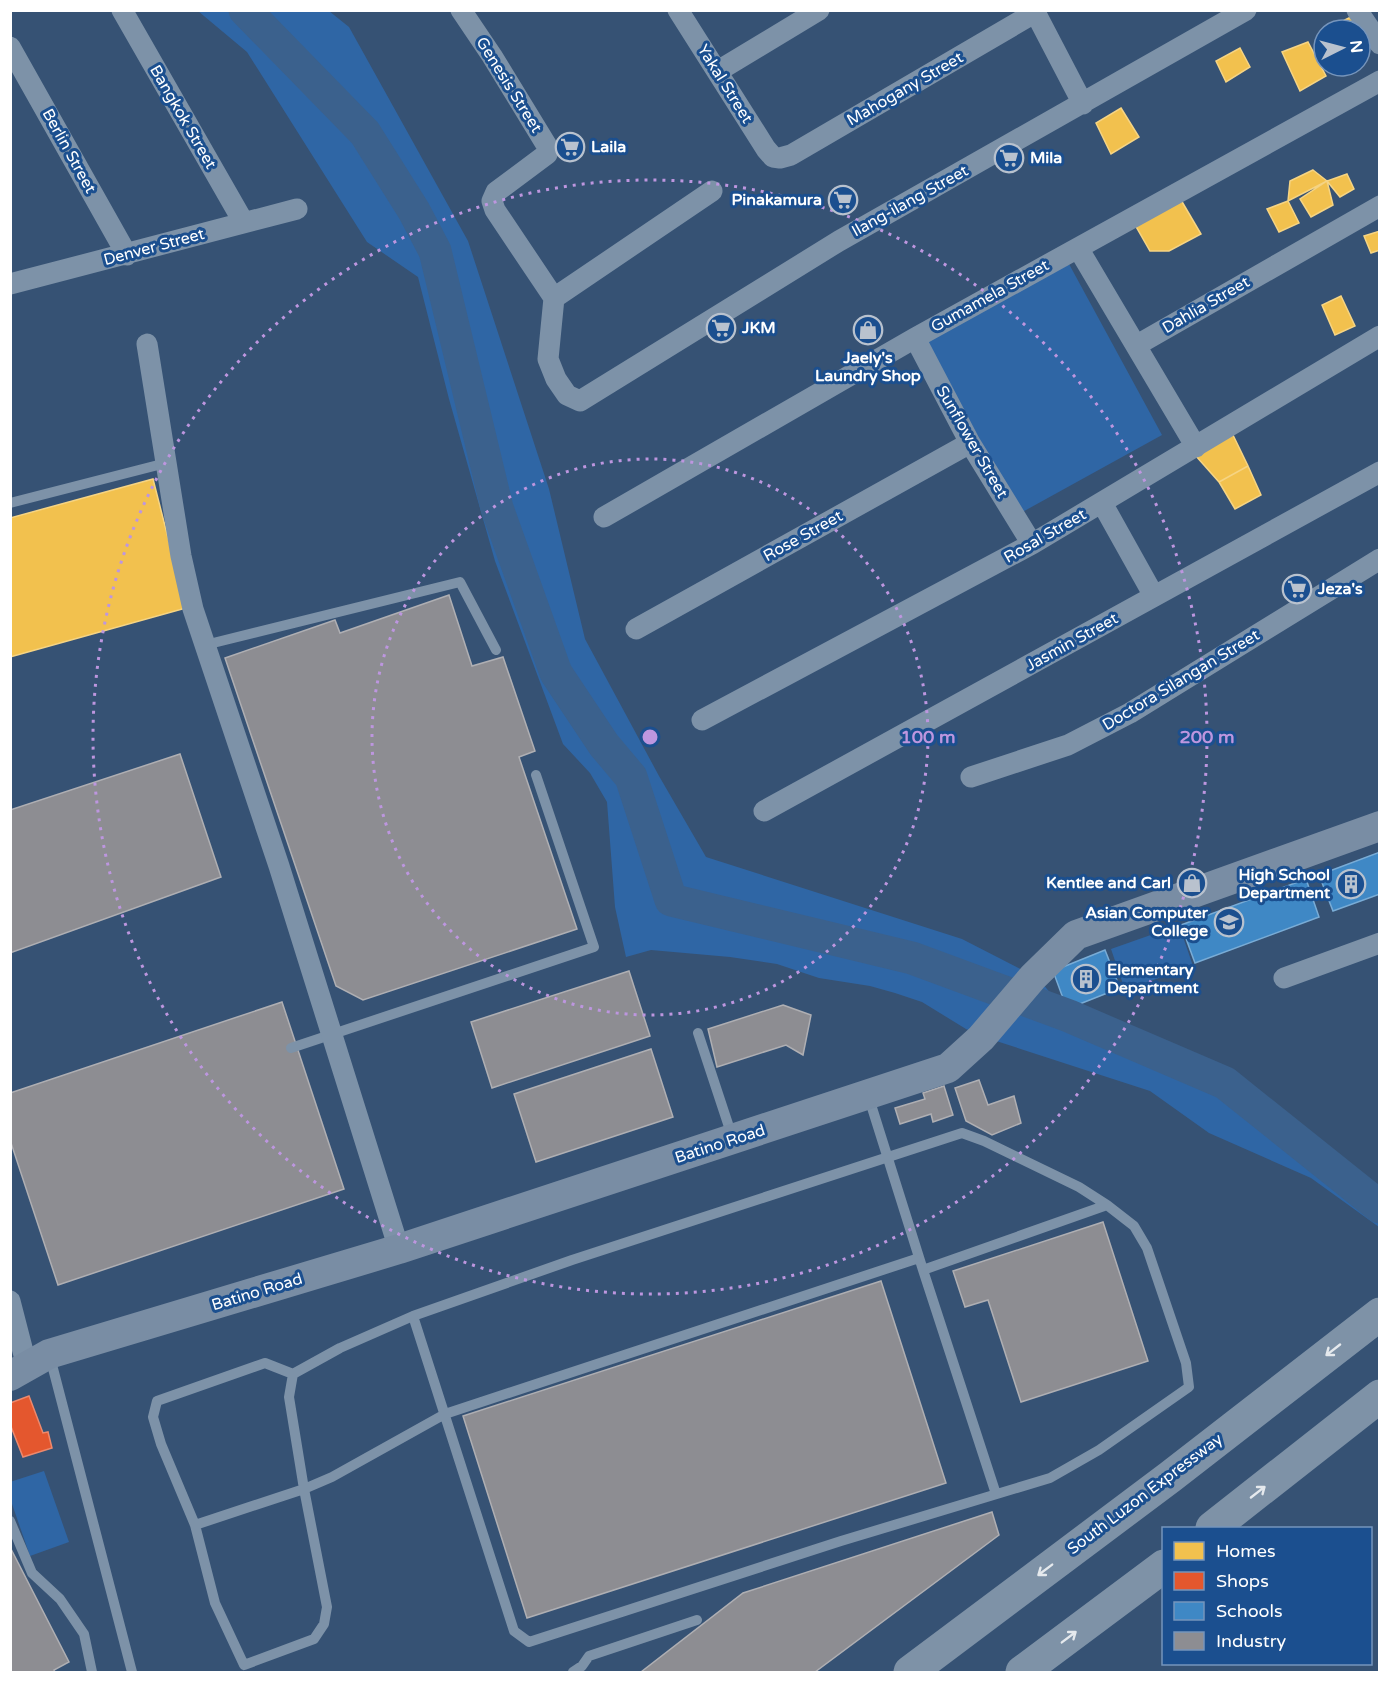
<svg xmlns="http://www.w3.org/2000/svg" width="1390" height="1683" viewBox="0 0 1390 1683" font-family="'Varela Round',sans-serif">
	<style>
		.green { fill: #2f66a5 }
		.homes { fill: #f2c14e; stroke: #f6d483; stroke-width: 1.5 }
		.shops { fill: #e4572e; stroke: #ec896d; stroke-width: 1.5 }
		.schools { fill: #3f88c5; stroke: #79acd6; stroke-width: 1.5 }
		.industry { fill: #8d8d92; stroke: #afafb3; stroke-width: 1.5 }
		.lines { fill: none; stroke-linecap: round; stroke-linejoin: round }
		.river { stroke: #3b618d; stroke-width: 33 }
		.service { stroke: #7d92a8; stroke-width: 10 }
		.minor { stroke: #7d92a8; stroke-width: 21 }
		.secondary { stroke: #798da4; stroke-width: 30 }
		.motorway { stroke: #7e92a7; stroke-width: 33 }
		.oneway { stroke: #e5e9ed }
		.ring { fill: none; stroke: #bd96df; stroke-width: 3; stroke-dasharray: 3 6 }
		.labels { text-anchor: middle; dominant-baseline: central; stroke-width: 6; stroke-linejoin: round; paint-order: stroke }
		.street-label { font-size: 16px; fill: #fff; stroke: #1b4f8f }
		.poi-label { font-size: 16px; font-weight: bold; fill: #fff; stroke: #1b4f8f; text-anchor: start }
		.centre { fill: #bd96df; stroke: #1b4f8f; stroke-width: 3 }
		.ring-label { font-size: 18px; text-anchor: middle; font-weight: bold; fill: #bd96df; stroke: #1b4f8f; stroke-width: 6; stroke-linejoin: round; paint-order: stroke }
	</style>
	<rect width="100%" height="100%" fill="#365274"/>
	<!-- green -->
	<path class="green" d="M198,11H329L349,27L468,241L549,489L585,639L659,776L706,857L962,939L1038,978L1069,1016L1225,1083L1319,1160L1379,1198V1227L1311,1178L1209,1133L1150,1091L990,1039L966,1029L922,1002L895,993L870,986L819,978L777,964L730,957L651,950L626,957L615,907L607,802L590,773L563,744L495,561L449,399L418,277L367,242L247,52Z
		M1069,264L1162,435L1017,515L924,343Z
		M1179,925L1193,966L1125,990L1111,949Z
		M44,1471L69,1542L30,1556L11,1501L10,1482Z"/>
	<!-- homes -->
	<path class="homes" d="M1353,16L1373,44L1360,51V30H1329L1328,28Z
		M1308,42L1326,76L1300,91L1282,52Z
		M1240,48L1250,67L1226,82L1216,61Z
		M1121,108L1139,137L1111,154L1096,123Z
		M1313,170L1327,181L1288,201L1290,181Z
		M1347,174L1354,189L1340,197L1327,181Z
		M1327,181L1333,205L1311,217L1300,199Z
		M1181,200L1201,234L1169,251H1150L1134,223Z
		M1288,201L1299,223L1279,232L1267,209Z
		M1380,231V250L1371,253L1364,236Z
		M1341,296L1355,326L1335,335L1322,305Z
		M1232,433L1248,466L1219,482L1195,455Z
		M1248,466L1261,495L1235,509L1219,482Z
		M153,479L186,608L10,657V518Z"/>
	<!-- shops -->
	<path class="shops" d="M29,1396L43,1433L48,1432L52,1448L23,1457L10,1424V1403Z"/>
	<!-- schools -->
	<path class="schools" d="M1380,852V894L1333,911L1319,875Z
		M1306,879L1319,917L1195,963L1181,925Z
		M1105,950L1120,988L1067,1009L1053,971Z"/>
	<!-- industry -->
	<path class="industry" d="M449,595L472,666L503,657L535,751L519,757L577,929L363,1000L336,986L225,658L335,620L340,633Z
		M180,754L221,877L10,953V810Z
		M629,971L650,1036L492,1088L471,1022Z
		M282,1002L344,1189L58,1285L10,1140V1093Z
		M783,1005L811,1015L803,1055L786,1045L717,1067L708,1029Z
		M651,1049L673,1117L536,1162L514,1094Z
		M979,1080L988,1105L1014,1096L1021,1123L992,1135L966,1121L955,1088Z
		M944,1086L953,1115L933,1122L931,1114L900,1124L895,1108L925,1099L923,1093Z
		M1103,1222L1148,1361L1021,1402L988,1300L965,1307L953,1271Z
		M881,1281L946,1483L527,1618L463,1416Z
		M992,1512L999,1535L815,1672H641L743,1593Z
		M10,1547L69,1662L54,1670L55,1672H10Z"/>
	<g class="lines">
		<!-- river -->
		<path class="river" d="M245,10L365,133L414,211L435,251L497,508L556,673L604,745L631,777L671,900L912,958L1069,1016L1225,1083L1380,1207"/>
		<!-- service -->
		<path class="service" d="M10,503L166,463
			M205,645L460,582L496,650
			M698,1033L732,1136
			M291,1048L594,947L536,775
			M868,1095L923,1270L996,1494
			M923,1270L1107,1205
			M50,1357L132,1672
			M293,1374L289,1397L304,1489L327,1607L324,1624L314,1639L244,1665L215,1603L195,1525L161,1444L153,1417L157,1401L265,1363L293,1374L340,1348L413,1316L572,1260L962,1133L984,1141L1079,1187L1107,1205L1134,1226L1147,1248L1186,1363L1189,1387L1099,1450L1050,1478L841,1541L529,1642L514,1631L413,1316
			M10,1521L32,1573L60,1599L84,1634L92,1672
			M195,1525L304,1489L332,1477L445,1414L919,1258
			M573,1672L582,1666L589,1656L697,1620"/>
		<!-- minor -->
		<path class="minor" d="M122,10L244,223
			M461,10L492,56L547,146V154L496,192L492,201L495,210L554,298
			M678,10L766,149L773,157L780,158L791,155L1036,12
			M1034,10L1083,104
			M1357,10L1380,44
			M10,47L127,255
			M718,71L819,10
			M1078,248L1196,447
			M10,284L297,209
			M554,298L548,359L556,379L567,395L580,401L839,241L1246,10
			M554,298L712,191
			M915,338L970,443L1032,544
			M147,344L181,556L193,609L279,866L399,1249
			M1137,345L1380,206
			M1102,503L1154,596
			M604,517L915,338L1380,81
			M636,629L970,443
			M702,720L1032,544L1380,336
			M971,777L1068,745L1130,713L1380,559
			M764,811L1380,472
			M1284,978L1380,943
			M10,1301L27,1367"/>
		<!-- secondary -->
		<path class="secondary" d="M10,1376L49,1354L399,1249L948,1068L981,1038L1033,977L1076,935L1380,826"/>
		<!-- motorway -->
		<path class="motorway" d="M1212,1528L1380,1396
			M910,1672L1170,1477L1380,1314
			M1022,1672L1164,1566"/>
	</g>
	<!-- one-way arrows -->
	<defs><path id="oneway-shaft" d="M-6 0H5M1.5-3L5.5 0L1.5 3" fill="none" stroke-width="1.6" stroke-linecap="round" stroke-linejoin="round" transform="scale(1.5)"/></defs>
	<g class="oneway">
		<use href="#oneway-shaft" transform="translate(1333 1350) rotate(142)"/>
		<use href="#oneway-shaft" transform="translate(1258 1492) rotate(-38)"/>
		<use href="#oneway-shaft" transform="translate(1045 1570) rotate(143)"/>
		<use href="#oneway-shaft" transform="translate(1069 1637) rotate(-37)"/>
	</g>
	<!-- distance rings -->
	<g class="ring">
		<circle cx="650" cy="737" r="278"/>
		<circle cx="650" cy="737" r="557"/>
	</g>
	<!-- icons -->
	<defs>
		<g id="supermarket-ring" transform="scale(1.5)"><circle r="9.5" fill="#1b4f8f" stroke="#b9c2ce" stroke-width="1.5"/><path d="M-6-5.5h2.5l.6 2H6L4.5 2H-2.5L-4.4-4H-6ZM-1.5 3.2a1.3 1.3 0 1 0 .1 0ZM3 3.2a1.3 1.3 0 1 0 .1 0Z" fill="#b9c2ce"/></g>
		<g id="shop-ring" transform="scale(1.5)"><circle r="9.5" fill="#1b4f8f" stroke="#b9c2ce" stroke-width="1.5"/><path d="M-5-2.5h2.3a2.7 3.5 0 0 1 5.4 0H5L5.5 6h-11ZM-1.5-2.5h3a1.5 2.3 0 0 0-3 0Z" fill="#b9c2ce"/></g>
		<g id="building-ring" transform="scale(1.5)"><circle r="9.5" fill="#1b4f8f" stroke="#b9c2ce" stroke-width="1.5"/><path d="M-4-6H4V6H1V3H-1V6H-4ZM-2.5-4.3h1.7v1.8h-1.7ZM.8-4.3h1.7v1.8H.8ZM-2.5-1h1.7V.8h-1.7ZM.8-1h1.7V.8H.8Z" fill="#b9c2ce"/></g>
		<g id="university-ring" transform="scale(1.5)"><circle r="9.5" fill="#1b4f8f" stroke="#b9c2ce" stroke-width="1.5"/><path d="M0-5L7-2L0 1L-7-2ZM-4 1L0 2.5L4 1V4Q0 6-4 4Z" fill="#b9c2ce"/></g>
	</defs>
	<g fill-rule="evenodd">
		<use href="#supermarket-ring" x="570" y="147"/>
		<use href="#supermarket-ring" x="1009" y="158"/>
		<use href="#supermarket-ring" x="843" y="200"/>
		<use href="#supermarket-ring" x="721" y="328"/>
		<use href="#shop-ring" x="868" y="330"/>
		<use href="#supermarket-ring" x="1297" y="589"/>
		<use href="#shop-ring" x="1192" y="883"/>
		<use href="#building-ring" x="1351" y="884"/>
		<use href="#university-ring" x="1229" y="922"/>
		<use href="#building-ring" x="1086" y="979"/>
	</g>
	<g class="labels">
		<!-- street labels -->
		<g class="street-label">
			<text transform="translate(725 84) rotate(58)">Yakal Street</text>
			<text transform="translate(509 85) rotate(58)">Genesis Street</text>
			<text transform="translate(905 89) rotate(-30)">Mahogany Street</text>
			<text transform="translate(183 117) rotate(60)">Bangkok Street</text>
			<text transform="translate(69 151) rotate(61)">Berlin Street</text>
			<text transform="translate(910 201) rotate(-29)">Ilang-ilang Street</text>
			<text transform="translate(154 247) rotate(-15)">Denver Street</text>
			<text transform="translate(990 296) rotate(-29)">Gumamela Street</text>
			<text transform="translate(1206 305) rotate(-30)">Dahlia Street</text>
			<text transform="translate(972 442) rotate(60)">Sunflower Street</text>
			<text transform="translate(803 536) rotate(-29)">Rose Street</text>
			<text transform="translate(1045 536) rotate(-30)">Rosal Street</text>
			<text transform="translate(1072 642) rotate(-29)">Jasmin Street</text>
			<text transform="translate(1181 680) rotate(-31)">Doctora Silangan Street</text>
			<text transform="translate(720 1144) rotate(-18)">Batino Road</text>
			<text transform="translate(257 1292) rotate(-17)">Batino Road</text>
			<text transform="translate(1145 1494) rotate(-37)">South Luzon Expressway</text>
		</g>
		<!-- poi labels -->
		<g class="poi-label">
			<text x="591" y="147">Laila</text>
			<text x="1030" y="158">Mila</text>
			<text x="822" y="200" text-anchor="end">Pinakamura</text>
			<text x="742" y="328">JKM</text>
			<text x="868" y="358" text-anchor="middle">Jaely's<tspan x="868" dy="18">Laundry Shop</tspan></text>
			<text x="1318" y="589">Jeza's</text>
			<text x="1330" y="875" text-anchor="end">High School<tspan x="1330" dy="18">Department</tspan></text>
			<text x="1171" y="883" text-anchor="end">Kentlee and Carl</text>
			<text x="1208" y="913" text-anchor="end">Asian Computer<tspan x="1208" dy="18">College</tspan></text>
			<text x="1107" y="970">Elementary<tspan x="1107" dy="18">Department</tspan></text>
		</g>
	</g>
	<circle cx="650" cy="737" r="9" class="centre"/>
	<g class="ring-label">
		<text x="928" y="743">100 m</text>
		<text x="1207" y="743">200 m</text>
	</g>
	<!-- border -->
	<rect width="1390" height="1683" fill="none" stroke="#ffffff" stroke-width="24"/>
	<!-- legend -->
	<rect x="1162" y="1527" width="210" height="138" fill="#1b4f8f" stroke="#7695bc" stroke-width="1.5"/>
	<rect x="1174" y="1542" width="30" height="18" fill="#f2c14e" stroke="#7695bc" stroke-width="1.5"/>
	<text x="1216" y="1557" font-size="18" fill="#ffffff">Homes</text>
	<rect x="1174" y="1572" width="30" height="18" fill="#e4572e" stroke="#7695bc" stroke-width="1.5"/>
	<text x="1216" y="1587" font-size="18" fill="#ffffff">Shops</text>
	<rect x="1174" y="1602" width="30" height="18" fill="#3f88c5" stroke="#7695bc" stroke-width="1.5"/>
	<text x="1216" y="1617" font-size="18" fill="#ffffff">Schools</text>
	<rect x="1174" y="1632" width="30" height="18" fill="#8d8d92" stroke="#7695bc" stroke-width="1.5"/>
	<text x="1216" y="1647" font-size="18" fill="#ffffff">Industry</text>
	<!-- north arrow -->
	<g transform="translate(1342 48) rotate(84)"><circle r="28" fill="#1b4f8f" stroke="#7695bc" stroke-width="1.5"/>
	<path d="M0-4.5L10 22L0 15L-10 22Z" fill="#b9c2ce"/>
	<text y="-9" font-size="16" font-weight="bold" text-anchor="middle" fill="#ffffff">N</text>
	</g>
</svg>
